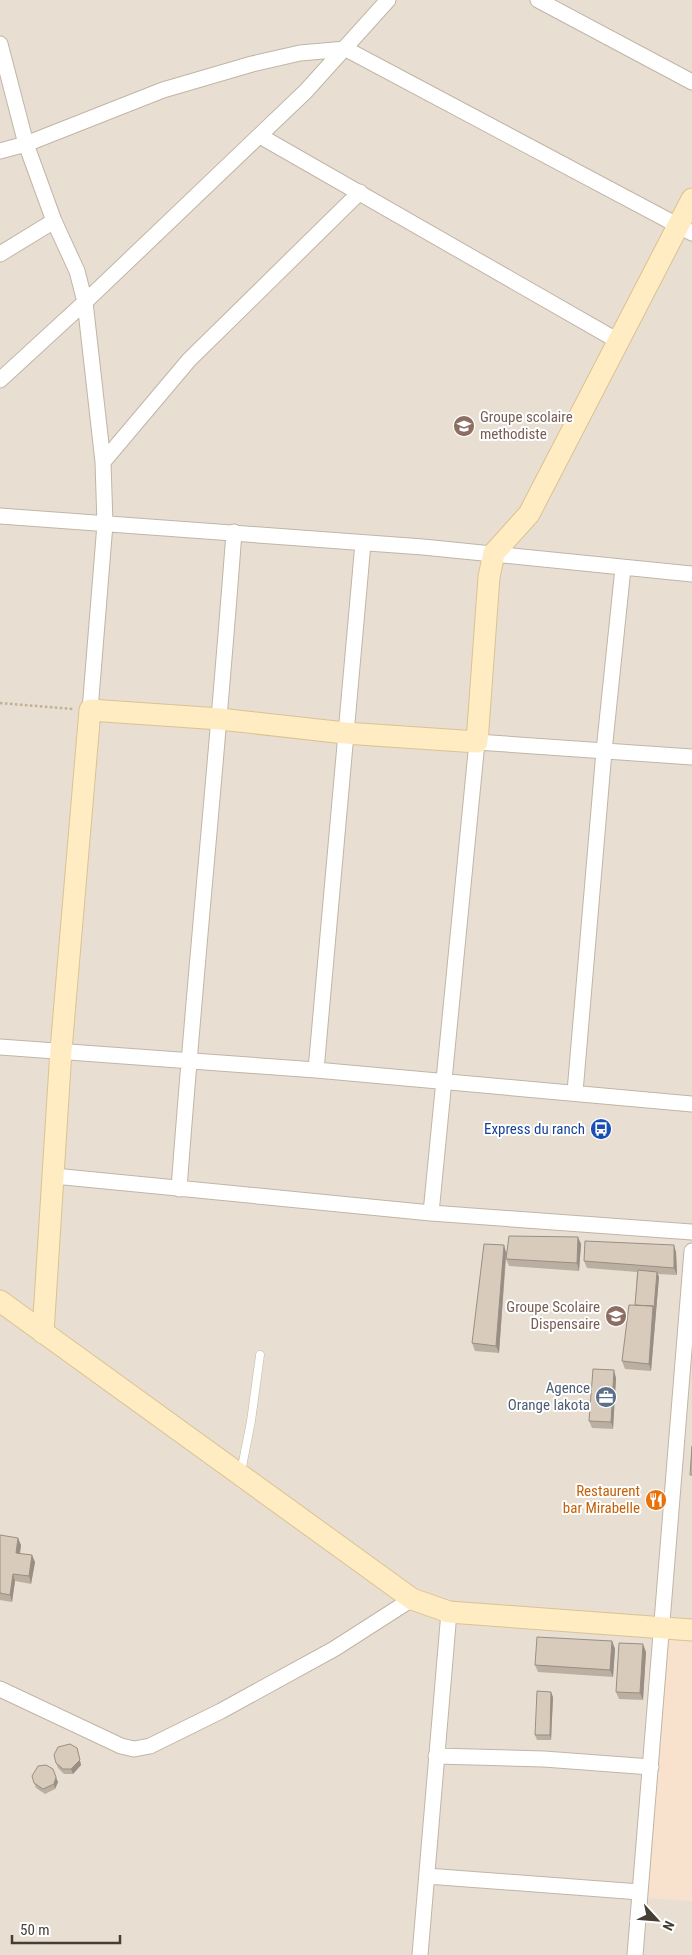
<svg xmlns="http://www.w3.org/2000/svg" width="692" height="1955" viewBox="0 0 692 1955" font-family="'Roboto Condensed',sans-serif">
	<style>
		.residential { fill: #e8dfd2 }
		.commercial { fill: #f8e2ce }
		.lines { fill: none; stroke-linecap: round; stroke-linejoin: round }
		.lane-casing { stroke: #c0b5a6; stroke-width: 9 }
		.street-casing { stroke: #c0b5a6; stroke-width: 17 }
		.secondary-casing { stroke: #dbc292; stroke-width: 23 }
		.path { stroke: #c3af96; stroke-width: 2.5; stroke-dasharray: 2.5 2.5; stroke-linecap: butt }
		.lane { stroke: #fff; stroke-width: 8 }
		.street { stroke: #fff; stroke-width: 15 }
		.secondary { stroke: #ffecc3; stroke-width: 21 }
		.wall { fill: #bbafa2 }
		.shaded-wall { fill: #988e84 }
		.building { fill: #d9cbbc; stroke: #988e84 }
		.labels { text-anchor: middle; dominant-baseline: central; stroke-width: 4; stroke-linejoin: round; paint-order: stroke }
		.education-label { font-size: 15px; fill: #785e54; stroke: #fff; text-anchor: start }
		.transit-label { font-size: 15px; fill: #164399; stroke: #fff; text-anchor: end }
		.service-label { font-size: 15px; fill: #4e5e75; stroke: #fff; text-anchor: end }
		.food-label { font-size: 15px; fill: #c56008; stroke: #fff; text-anchor: end }
	</style>
	<rect width="100%" height="100%" fill="#f4eee4"/>
	<!-- residential -->
	<path class="residential" d="M0,0H692V1955H0Z"/>
	<!-- commercial -->
	<path class="commercial" d="M666,1639L692,1641V1901L646,1898Z"/>
	<g class="lines">
		<!-- lane casing -->
		<g class="lane-casing">
			<path id="lane" d="M241,1472L251,1421L260,1355"/>
		</g>
		<!-- street casing -->
		<g class="street-casing">
			<path id="street" d="M538,0L692,82
				M0,44L26,144L54,221L77,271L85,302L103,462L105,524L90,710
				M260,136L618,341
				M0,151L26,144L163,90L252,64L300,53L346,49L692,233
				M0,254L54,221
				M0,380L85,302L306,91L388,0
				M103,462L189,360L360,192
				M0,516L423,547L692,574
				M0,1047L316,1070L692,1104
				M316,1070L363,543
				M575,1092L604,751L623,568
				M54,1176L431,1213L692,1232
				M179,1189C195,970 218,751 234,532
				M431,1213L477,742L692,757
				M0,1689L121,1746L134,1749L150,1746L221,1711L334,1649L412,1599
				M436,1756L544,1759L651,1767
				M427,1876L640,1892
				M420,1955L449,1612
				M635,1955L692,1251"/>
		</g>
		<!-- secondary casing -->
		<g class="secondary-casing">
			<path id="secondary" d="M0,1301L412,1599L449,1612L692,1630
				M43,1333L61,1050L90,710L220,719L345,733L477,742L489,577L494,553L529,514L692,199"/>
		</g>
		<!-- path -->
		<path class="path" d="M0,703L73,709"/>
		<!-- lane -->
		<use href="#lane" class="lane"/>
		<!-- street -->
		<use href="#street" class="street"/>
		<!-- secondary -->
		<use href="#secondary" class="secondary"/>
	</g>
	<!-- wall -->
	<path class="wall" d="M581,1244L579,1271L509,1266L506,1259L499,1353L475,1351L472,1343L506,1252Z
		M676,1252L677,1275L658,1274L659,1277L651,1371L625,1369L622,1361L635,1305L637,1272L587,1268L584,1261Z
		M616,1378L613,1429L592,1428L589,1421Z
		M0,1535L21,1545L20,1553L35,1562L31,1584L15,1581L12,1602L0,1600Z
		M612,1641L615,1649L613,1677L538,1672L535,1665Z
		M646,1652L643,1700L619,1699L616,1692Z
		M553,1697L551,1740H537L535,1735Z
		M77,1748L81,1765L73,1774H64L58,1768L56,1763Z
		M58,1782L55,1789L45,1794L36,1788L34,1783Z"/>
	<!-- shaded-wall -->
	<path class="shaded-wall" d="M578,1237L581,1244L579,1271L577,1263Z
		M504,1245L506,1252L499,1353L496,1346Z
		M674,1245L676,1252L677,1275L674,1268Z
		M657,1272L659,1277L651,1371L649,1364L653,1306Z
		M614,1370L616,1378L613,1429L611,1422Z
		M18,1538L21,1545L19,1560L16,1553Z
		M32,1555L35,1562L31,1584L29,1576Z
		M13,1574L15,1581L12,1602L10,1595Z
		M612,1641L615,1649L613,1677L610,1670Z
		M643,1644L646,1652L643,1700L640,1693Z
		M551,1692L553,1697L551,1740L550,1735Z
		M77,1748L81,1765L73,1774L71,1769Z
		M56,1777L58,1782L55,1789L54,1784Z"/>
	<!-- building -->
	<path class="building" d="M509,1236L578,1237L577,1263L506,1259Z
		M585,1241L674,1245V1268L584,1261Z
		M484,1244L504,1245L496,1346L472,1343Z
		M638,1270L657,1272L654,1308L653,1306L635,1305Z
		M629,1305L653,1306L649,1364L622,1361Z
		M593,1369L614,1370L611,1422L589,1421Z
		M692,1446V1475H690Z
		M0,1535L18,1538L16,1553L32,1555L29,1576L13,1574L10,1595L0,1593Z
		M537,1637L612,1641L610,1670L535,1665Z
		M619,1643L643,1644L640,1693L616,1692Z
		M537,1691L551,1692L550,1735H535Z
		M70,1744L77,1748L80,1760L71,1769H63L56,1763L54,1755L58,1747Z
		M46,1765L53,1769L56,1777L54,1784L43,1789L34,1783L32,1776L38,1766Z"/>
	<!-- icons -->
	<defs>
		<g id="school-disc" transform="scale(1.125)"><circle r="9.5" fill="#8d6e63" stroke="#fff"/><path d="M0-5L7-2L0 1L-7-2ZM-4 1L0 2.5L4 1V4Q0 6-4 4Z" fill="#fff"/></g>
		<g id="bus-disc" transform="scale(1.125)"><circle r="9.5" fill="#1a4fb4" stroke="#fff"/><path d="M-5-6H5V4H4V6H2V4H-2V6H-4V4H-5ZM-3.5-4V0h7V-4ZM-3.5 1.2v1.5H-2V1.2ZM2 1.2v1.5H3.5V1.2Z" fill="#fff"/></g>
		<g id="office-disc" transform="scale(1.125)"><circle r="9.5" fill="#5c6f8a" stroke="#fff"/><path d="M-6-3h4V-5.5h4V-3h4V5H-6ZM-1-4.5V-3h2v-1.5ZM-6 0V1H6V0Z" fill="#fff"/></g>
		<g id="restaurant-disc" transform="scale(1.125)"><circle r="9.5" fill="#e8710a" stroke="#fff"/><path d="M-5-6h1v4h1v-4h1v4h1v-4h1v5L-1.5 .5V6h-2V.5L-5-1ZM5-6V6H3V1.5H1.5Q1.5-4 5-6Z" fill="#fff"/></g>
	</defs>
	<g fill-rule="evenodd">
		<use href="#school-disc" x="464" y="426"/>
		<use href="#bus-disc" x="601" y="1129"/>
		<use href="#school-disc" x="616" y="1316"/>
		<use href="#office-disc" x="606" y="1397"/>
		<use href="#restaurant-disc" x="656" y="1500"/>
	</g>
	<g class="labels">
		<!-- education labels -->
		<g class="education-label">
			<text x="480" y="417">Groupe scolaire<tspan x="480" dy="17">methodiste</tspan></text>
			<text x="600" y="1307" text-anchor="end">Groupe Scolaire<tspan x="600" dy="17">Dispensaire</tspan></text>
		</g>
		<!-- transit labels -->
		<g class="transit-label">
			<text x="585" y="1129">Express du ranch</text>
		</g>
		<!-- service labels -->
		<g class="service-label">
			<text x="590" y="1388">Agence<tspan x="590" dy="17">Orange lakota</tspan></text>
		</g>
		<!-- food labels -->
		<g class="food-label">
			<text x="640" y="1491">Restaurent<tspan x="640" dy="17">bar Mirabelle</tspan></text>
		</g>
	</g>
	<!-- north arrow -->
	<g transform="translate(657 1920) rotate(116)" stroke="#ffffff" stroke-width="4" paint-order="stroke">
	<path d="M0-4L9 19L0 12L-9 19Z" fill="#463e34"/>
	<text y="-8" font-size="14" font-weight="bold" text-anchor="middle" fill="#463e34">N</text>
	</g>
	<!-- scale -->
	<path d="M12 1935v8h108v-8" fill="none" stroke="#463e34" stroke-width="2.5"/>
	<text x="20" y="1935" font-size="15" fill="#463e34" stroke="#ffffff" stroke-width="4" paint-order="stroke">50 m</text>
</svg>
